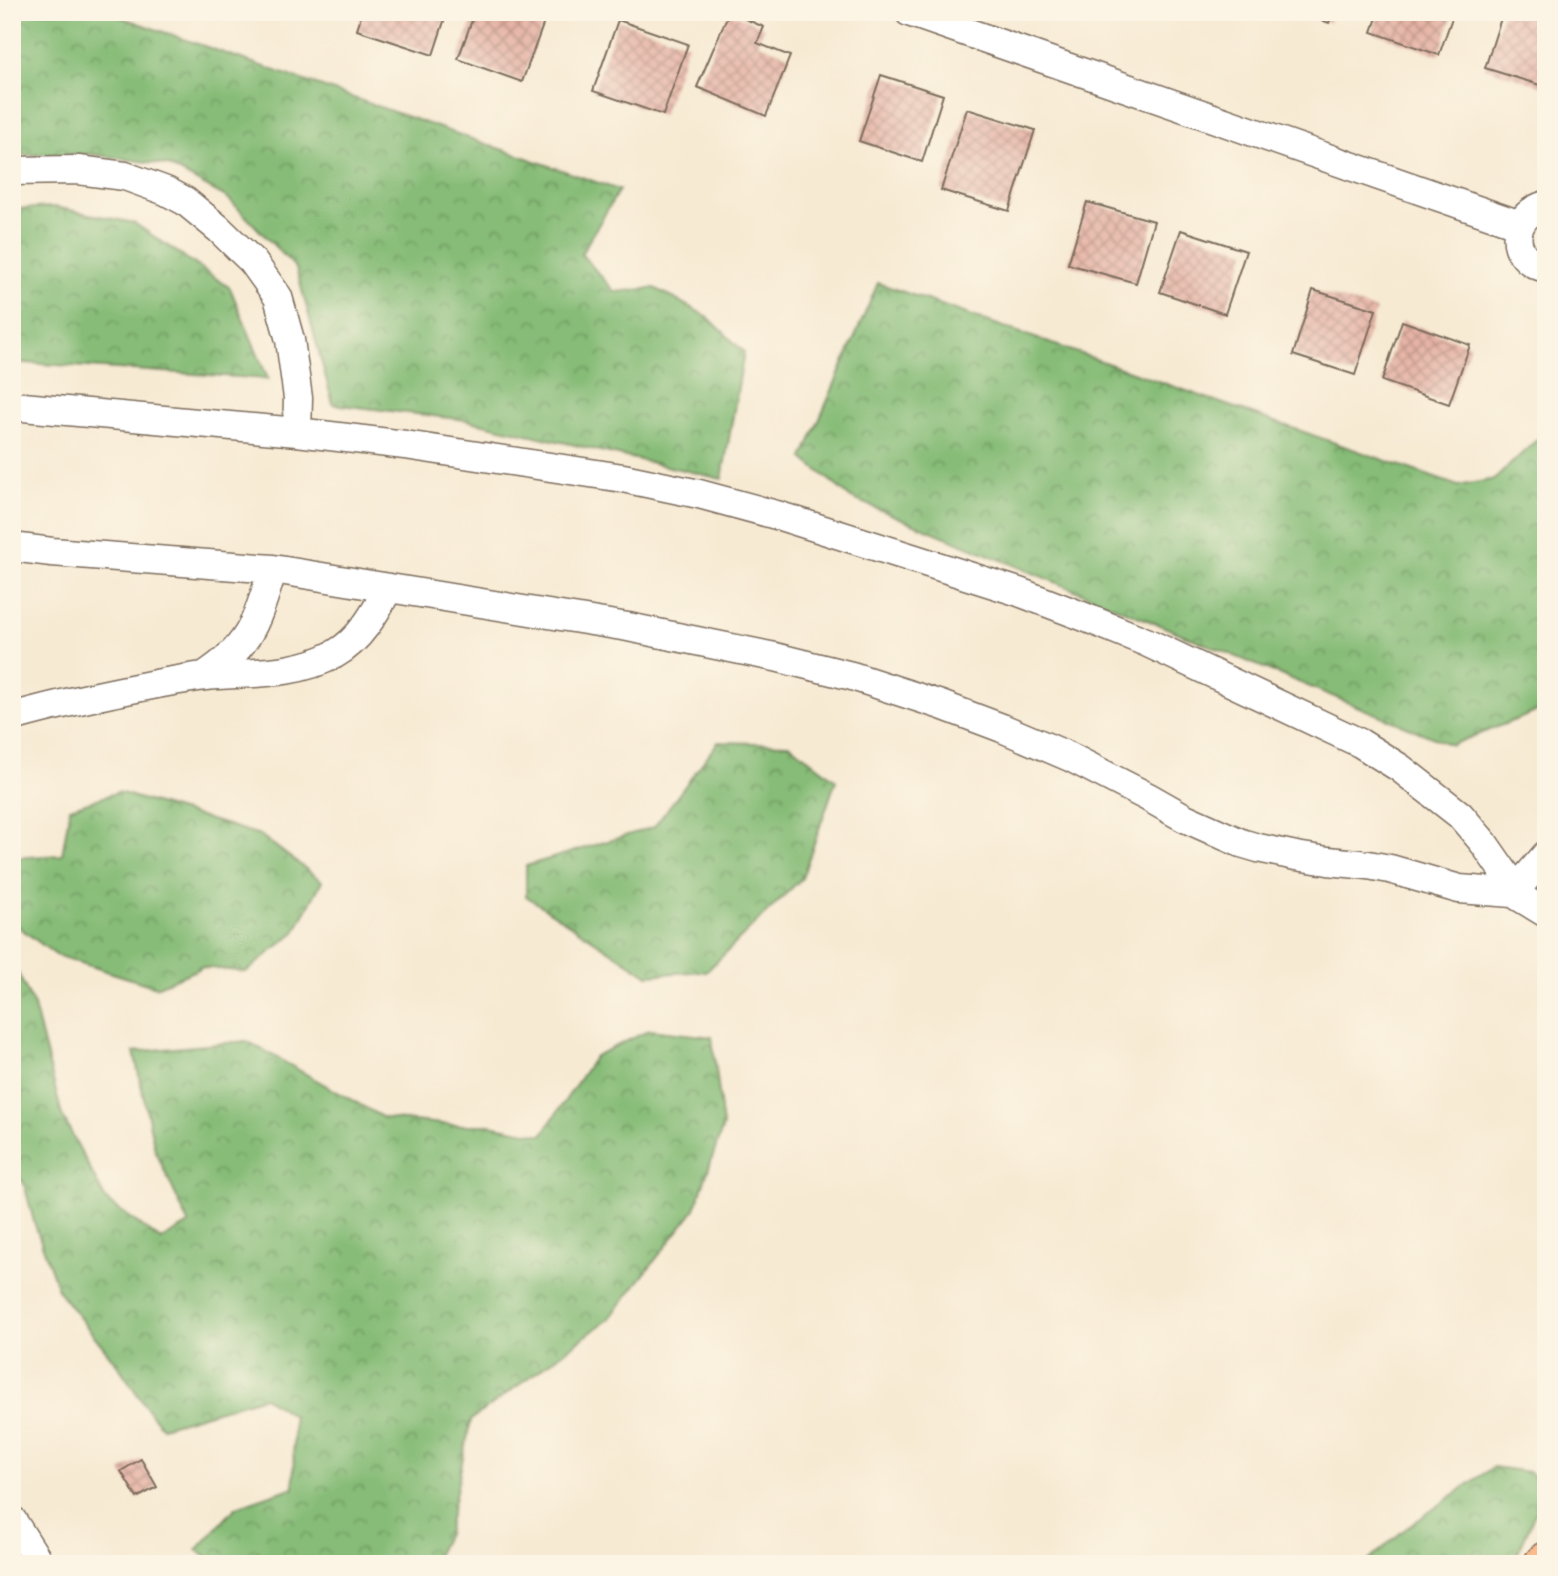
<svg xmlns="http://www.w3.org/2000/svg" width="1558" height="1576" font-family="'Playpen Sans',sans-serif">
<defs>
<pattern id="forest-crowns" width="20" height="18" patternUnits="userSpaceOnUse" patternTransform="scale(1.75)"><rect width="20" height="18" fill="#86bc77"/><path d="M2 6a3 3 0 1 1 6 0M12 15a3 3 0 1 1 6 0" fill="none" stroke="#6f9961"/></pattern>
<pattern id="building-cross-hatch" width="8" height="8" patternUnits="userSpaceOnUse" patternTransform="scale(1.75)"><rect width="8" height="8" fill="#e6b4a6"/><path d="M0 0l8 8M0 8l8-8" fill="none" stroke="#bc9387"/></pattern>
</defs>
<rect width="100%" height="100%" fill="#fcf5e5"/>
<filter id="ink" filterUnits="userSpaceOnUse"><feTurbulence type="fractalNoise" baseFrequency=".0143" numOctaves="2"/><feDisplacementMap in="SourceGraphic" scale="14" xChannelSelector="R" yChannelSelector="G"/><feConvolveMatrix kernelMatrix="1 2 1 2 8 2 1 2 1" color-interpolation-filters="sRGB"/></filter>
<filter id="wash" filterUnits="userSpaceOnUse"><feTurbulence type="fractalNoise" baseFrequency=".00686" numOctaves="4" result="noise"/><feDisplacementMap in="SourceGraphic" scale="28" xChannelSelector="R" yChannelSelector="G"/><feGaussianBlur stdDeviation="1.57" result="paint"/><feColorMatrix in="noise" values="0 0 0 0 0 0 0 0 0 0 0 0 0 0 0 0 0 1.4 0 .05"/><feComposite in="paint" operator="in"/></filter>
<g filter="url(#wash)">
<rect width="100%" height="100%" fill="#f7ead3"/>
<path fill="url(#forest-crowns)" stroke="#60734a" stroke-width="2" d="M12,12H106L619,190L581,254L615,292L655,288L708,317L744,352L722,479L466,420L333,404L296,268L228,198L167,165L90,154L12,155Z
M55,207L134,223L230,288L268,379L12,362V209Z
M878,283L1458,486L1495,479L1546,431V708L1451,745L851,498L803,458Z
M718,742L789,744L836,780L802,878L707,971L647,975L526,896V866L654,827Z
M118,792L260,835L322,881L295,932L246,972L203,967L156,987L56,955L12,922V858L62,855L70,808Z
M12,961L34,1006L62,1115L106,1200L161,1240L189,1224L155,1150L134,1052L247,1041L384,1118L452,1125H490L542,1135L595,1056L650,1030L712,1037L723,1126L695,1209L609,1319L471,1420L447,1534L432,1564H220L197,1550L236,1507L294,1487L293,1416L264,1397L162,1427L152,1416L117,1364L59,1292L34,1222L24,1183L12,1169Z
M1493,1467L1529,1472L1545,1490L1513,1564H1365L1404,1530Z"/>
<g id="blocks">
<path fill="url(#building-cross-hatch)" d="M362,12H447L433,55L357,30Z
M475,12H516L544,22L522,82L458,59Z
M729,12L764,27L757,43L790,56L766,116L697,87Z
M1300,12H1333L1329,23Z
M1379,12H1454L1439,55L1372,32Z
M1503,12H1535L1546,16V87L1485,68Z
M618,20L688,44L663,115L593,91Z
M881,75L943,95L922,162L859,141Z
M967,109L1035,130L1009,211L941,190Z
M1087,202L1154,221L1136,283L1068,264Z
M1181,230L1246,251L1225,314L1160,292Z
M1313,290L1376,310L1355,375L1293,355Z
M1402,321L1470,345L1449,404L1382,381Z
M141,1459L157,1487L137,1498L121,1471Z"/>
</g>
</g>
<g filter="url(#ink)">
<use href="#blocks" fill-opacity="0" stroke="#7d6d5d" stroke-width="2"/>
<g fill="none" stroke-linecap="round" stroke-linejoin="round">
<defs>
<path id="minor" d="M909,12L1520,225
M12,171L78,170L125,176L166,191L185,201L219,229L253,262L278,297L290,340L298,398L297,432
M1546,205C1508,216 1508,260 1546,268
M12,406L297,432L405,445L623,478L699,494L780,516L1019,592L1082,616L1146,642L1360,743L1400,768L1460,815L1483,842L1506,875L1513,893L1546,913
M12,547L52,552L273,569L628,627L775,657L852,676L941,705L1002,728L1070,757L1148,797L1185,818L1241,843L1258,848L1296,856L1328,861L1368,865L1390,869L1459,889L1513,893L1546,855
M204,676C252,645 256,621 273,569
M12,717C51,706 91,697 131,689C156,684 180,679 205,676C248,672 295,676 335,654C360,640 375,613 388,589
M12,1520L40,1564"/>
<path id="trunk" d="M1543,1564L1546,1561"/>
</defs>
<use href="#minor" stroke="#7d6d5d" stroke-width="31"/>
<use href="#trunk" stroke="#7d6d5d" stroke-width="41"/>
<use href="#minor" stroke="#fff" stroke-width="28"/>
<use href="#trunk" stroke="#fbbb8c" stroke-width="38"/>
</g>
</g>
<rect width="1558" height="1576" fill="none" stroke="#fcf5e5" stroke-width="42"/>
</svg>
